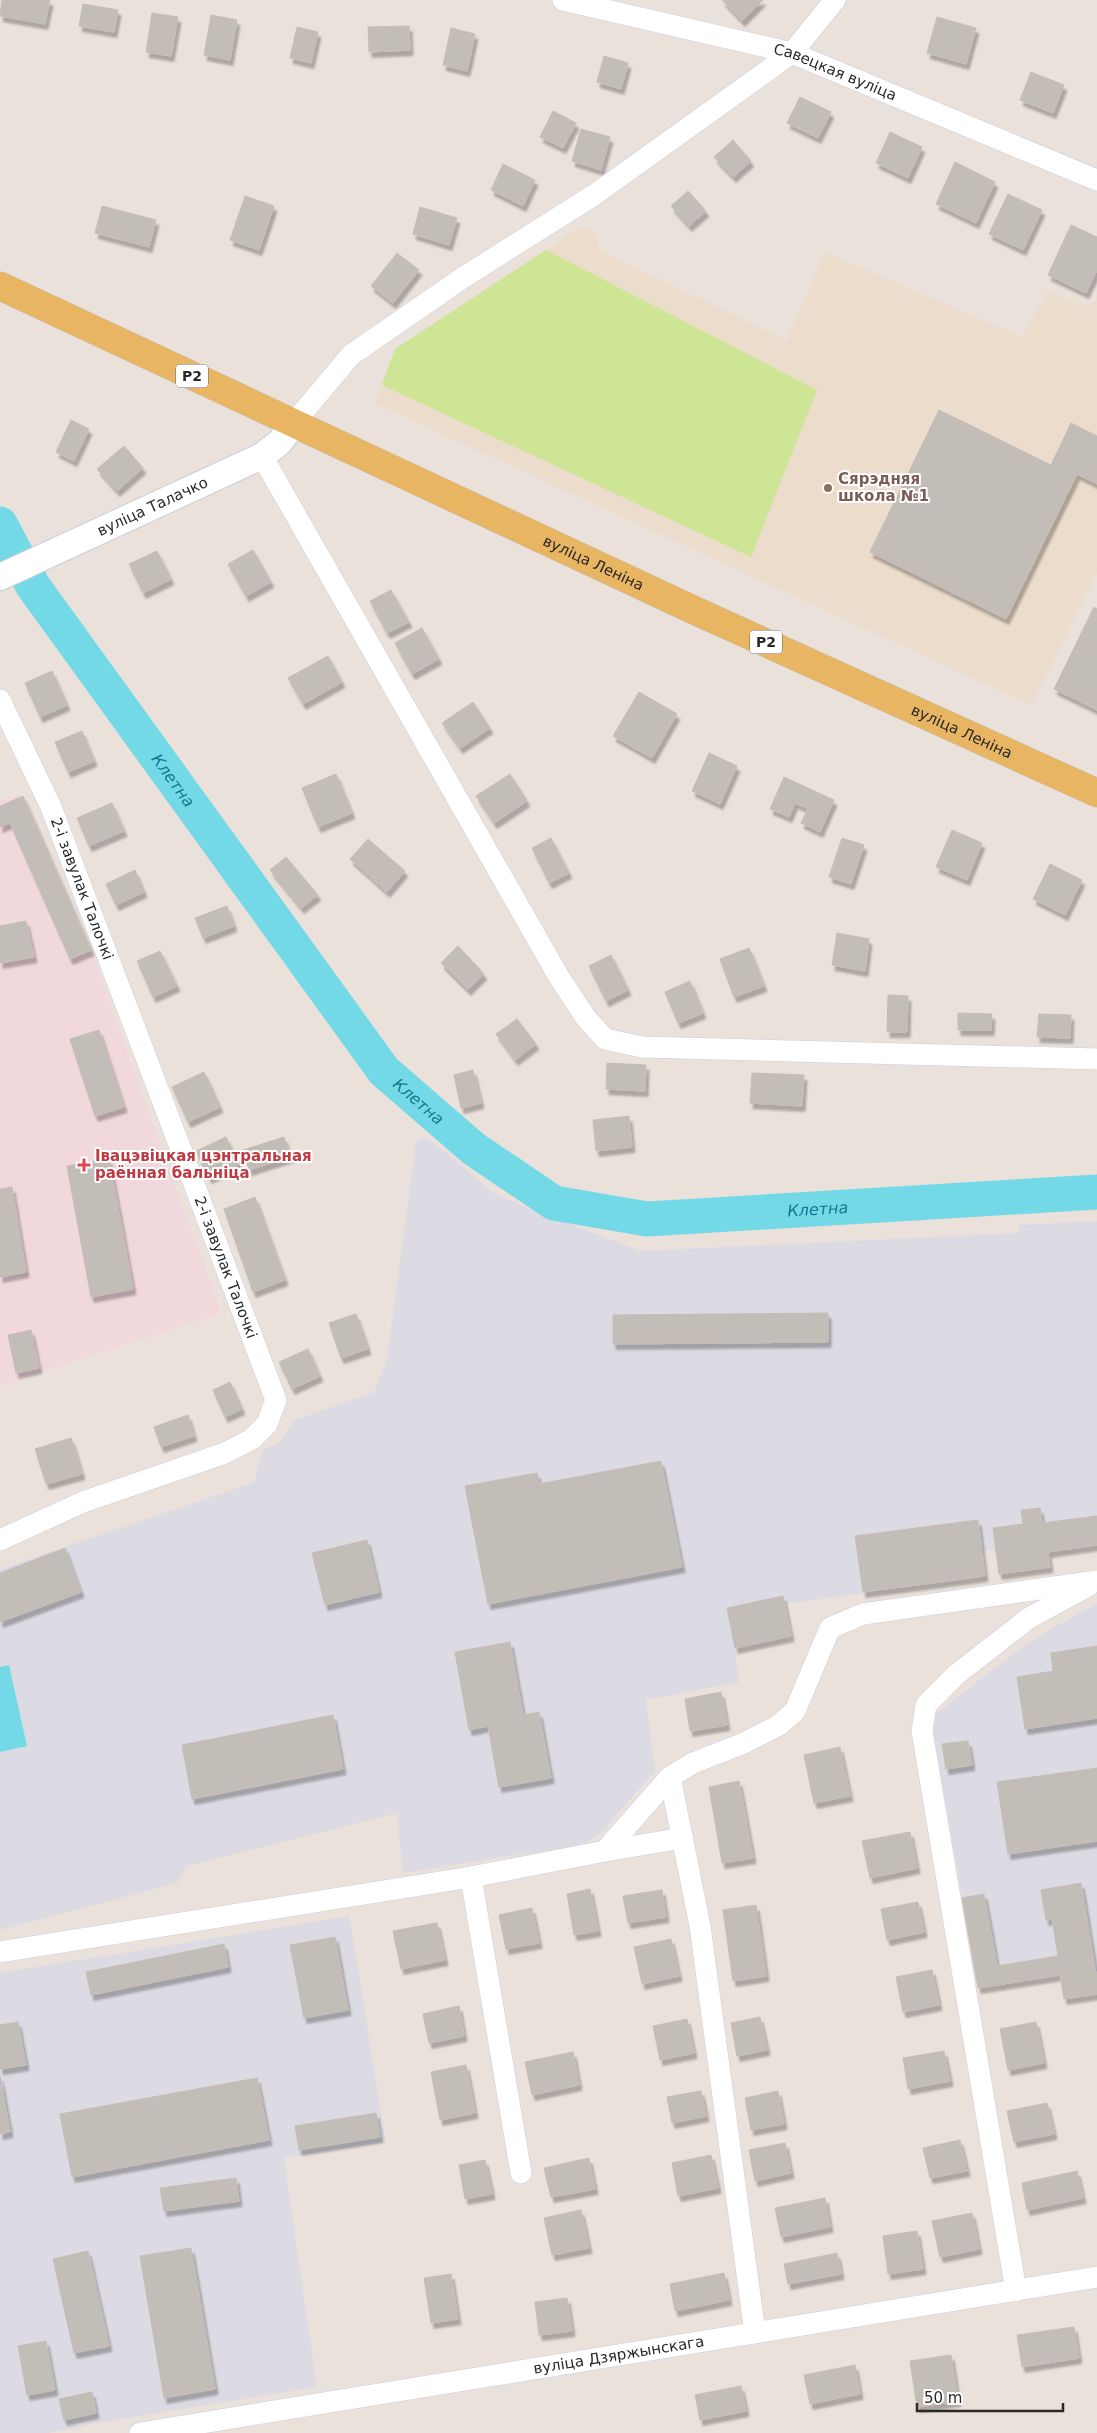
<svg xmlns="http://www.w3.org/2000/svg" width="1097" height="2433" font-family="'DejaVu Sans',sans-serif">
<defs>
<filter id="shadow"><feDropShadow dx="3" dy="5.5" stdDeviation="1" flood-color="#0004"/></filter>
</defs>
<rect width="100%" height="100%" fill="#eae1db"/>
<path fill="#dcdbe3" d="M427,1137L496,1195L640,1251L1018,1233L1019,1225L1097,1221V1545L1048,1552L999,1574L996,1550L982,1551L985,1576L785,1604L791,1636L735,1648L739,1682L646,1700L655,1771L599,1835L580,1845L403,1873L397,1813L187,1866L177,1883L0,1930V1569L255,1482L262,1450L278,1444L295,1420L374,1392L387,1360L416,1141Z
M1097,1603V1994L1064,1999L1059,1975L978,1988L931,1718L1027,1643Z
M349,1916L386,2142L284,2158L317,2387L109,2421L48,2433H0V1973Z"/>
<path fill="#ebdccb" d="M580,227L595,233L600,250L787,341L825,252L1022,337L1048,291L1090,308L1097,296V572L1031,705L375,403L395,349Z"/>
<path fill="#f1d8dd" d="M18,794L20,797L23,796L91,950L221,1313L0,1386V801Z"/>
<path fill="#cfe596" d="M546,250L817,390L751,557L382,385L395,349Z"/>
<path fill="#73d9e7" d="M9,1665L27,1746L0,1752V1667Z"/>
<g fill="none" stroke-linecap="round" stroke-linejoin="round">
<path stroke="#73d9e7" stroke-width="35" id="s1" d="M0,524L33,586L384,1071L474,1149L554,1203L647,1219L1097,1192"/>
</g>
<path fill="#c3bdb7" stroke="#c5bdb5" filter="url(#shadow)" d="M2,0H50L45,24L0,16Z
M722,0H763L742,21Z
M83,4L118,10L114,32L79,26Z
M152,13L178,17L171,56L146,52Z
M211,15L237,20L230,60L204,55Z
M937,17L976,28L966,64L927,53Z
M409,26L410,50L369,52L368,27Z
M297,27L318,32L311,63L290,58Z
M451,28L475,34L467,71L443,65Z
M604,56L628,63L621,89L597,82Z
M1031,72L1064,85L1053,113L1020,100Z
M800,97L831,112L818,138L787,123Z
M553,111L576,123L563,148L540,137Z
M581,129L610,137L601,170L572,161Z
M890,132L922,147L908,178L876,163Z
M733,140L751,161L733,177L714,157Z
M955,162L995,182L976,223L936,204Z
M503,164L535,180L523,206L491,190Z
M688,191L706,211L689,226L671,206Z
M1008,194L1042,210L1023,250L989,234Z
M245,196L274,206L259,250L230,240Z
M102,206L156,220L149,247L95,233Z
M420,207L457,218L449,245L413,234Z
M1071,225L1097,237V270L1086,293L1048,275Z
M397,253L419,270L393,303L371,286Z
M939,410L1051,465L1071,423L1097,436V484L1077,474L1006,619L870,552Z
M71,420L89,429L74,461L56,452Z
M124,446L143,468L117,491L97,469Z
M253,550L271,582L246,596L228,564Z
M157,551L171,579L143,593L129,564Z
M391,590L409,622L387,633L370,601Z
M1094,607L1097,609V710L1054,689Z
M422,628L439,659L412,674L395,643Z
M328,656L342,682L303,704L288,678Z
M52,671L67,705L40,717L25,683Z
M639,692L677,714L652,758L613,736Z
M473,702L490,728L460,748L442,723Z
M82,731L94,761L68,772L55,742Z
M709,753L737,766L720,804L692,791Z
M336,774L352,813L318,827L302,788Z
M510,774L527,801L494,823L476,796Z
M784,777L834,800L820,832L801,823L808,809L795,803L789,817L770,809Z
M23,796L91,950L70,959L10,823L0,827V806Z
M112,803L124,831L89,846L77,818Z
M952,830L982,843L967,880L936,867Z
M551,838L569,873L549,883L532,848Z
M842,838L864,845L851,884L829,877Z
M368,839L405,871L387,892L350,859Z
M286,857L318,895L301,908L270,870Z
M1050,864L1082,880L1065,915L1033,899Z
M135,870L144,892L116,905L106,884Z
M227,906L234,926L203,938L195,918Z
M26,921L34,957L0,963V926Z
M837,933L869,939L865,971L832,965Z
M458,946L484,974L468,990L441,963Z
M749,948L764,986L734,997L720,959Z
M160,951L177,986L153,997L137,961Z
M611,955L628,990L606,1001L589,966Z
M690,981L703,1013L678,1023L665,992Z
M888,995L908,996L907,1032H887Z
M958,1013L992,1014L991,1030H958Z
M1039,1014L1071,1015L1070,1038L1037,1037Z
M517,1019L536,1044L515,1060L496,1034Z
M99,1030L124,1107L95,1116L70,1039Z
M607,1063L646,1065L645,1091L606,1089Z
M473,1070L481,1103L461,1108L454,1075Z
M204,1072L220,1107L188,1122L172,1087Z
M752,1073L804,1075L802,1106L750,1103Z
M629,1116L632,1147L596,1151L593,1120Z
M226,1137L239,1164L209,1178L196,1151Z
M284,1137L290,1157L249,1170L243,1150Z
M109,1159L133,1289L91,1297L67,1166Z
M12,1187L26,1272L0,1277V1189Z
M255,1197L285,1280L253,1292L224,1209Z
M828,1313V1342L613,1344V1315Z
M356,1314L368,1349L341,1358L329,1323Z
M31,1330L39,1368L16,1373L8,1335Z
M308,1349L320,1376L292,1389L279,1362Z
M230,1382L242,1409L225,1417L213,1390Z
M188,1415L194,1436L161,1447L154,1427Z
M71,1438L82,1474L46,1484L35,1449Z
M661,1461L682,1567L488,1604L465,1486L537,1473L539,1484Z
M1040,1508L1042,1523L1097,1516V1545L1048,1552L1050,1567L999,1574L993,1528L1023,1524L1021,1510Z
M978,1520L985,1576L863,1592L855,1536Z
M367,1540L379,1592L325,1605L312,1553Z
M65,1548L81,1592L0,1622V1573Z
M783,1596L791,1636L735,1648L727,1608Z
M510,1642L523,1715L539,1712L551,1778L499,1787L488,1726L469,1730L455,1652Z
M1097,1646V1718L1025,1729L1017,1677L1053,1671L1051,1653Z
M721,1692L727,1725L690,1731L685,1699Z
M333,1715L343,1769L192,1799L182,1745Z
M968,1741L972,1765L946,1769L942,1744Z
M840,1747L850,1796L814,1803L804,1755Z
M1097,1768V1841L1008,1854L997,1782Z
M739,1781L753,1858L722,1863L709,1787Z
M910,1832L917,1868L870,1878L862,1841Z
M1081,1883L1097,1980V1994L1064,1999L1060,1975L978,1988L962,1898L984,1894L997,1966L1058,1956L1052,1919L1046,1920L1041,1890Z
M590,1889L598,1931L574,1935L567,1894Z
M662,1890L666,1917L628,1923L623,1896Z
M918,1902L924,1932L887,1940L881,1909Z
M756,1905L766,1976L733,1981L723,1910Z
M532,1908L539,1943L506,1949L499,1915Z
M437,1923L445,1960L401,1969L393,1931Z
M335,1937L348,2010L304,2018L290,1945Z
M671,1939L679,1976L642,1984L634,1947Z
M224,1944L228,1967L91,1995L86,1972Z
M932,1970L939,2005L903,2012L896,1977Z
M459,2006L464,2036L429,2043L423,2014Z
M760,2017L767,2050L737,2056L731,2023Z
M687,2019L694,2053L660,2060L653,2026Z
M18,2022L26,2065L0,2069V2025Z
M1036,2022L1044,2063L1008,2070L1000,2029Z
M944,2051L950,2081L908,2089L903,2058Z
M573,2052L579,2085L532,2095L525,2062Z
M466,2065L475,2113L440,2120L431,2072Z
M0,2076L10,2132L0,2134Z
M257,2078L269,2140L72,2177L60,2114Z
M701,2091L706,2116L672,2123L667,2097Z
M778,2091L784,2124L751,2130L745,2098Z
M1047,2103L1054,2134L1014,2142L1007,2111Z
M376,2113L380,2137L299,2150L295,2126Z
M960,2140L967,2171L930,2178L923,2148Z
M785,2143L791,2173L755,2181L749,2150Z
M711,2155L718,2188L678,2196L672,2163Z
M589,2158L595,2189L551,2197L544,2168Z
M485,2160L492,2194L465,2199L459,2165Z
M1077,2171L1083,2198L1027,2210L1022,2183Z
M236,2178L239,2201L164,2211L160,2188Z
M825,2198L830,2227L781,2237L775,2208Z
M581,2210L589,2248L552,2255L544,2218Z
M972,2213L979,2249L940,2257L932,2221Z
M917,2231L923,2269L888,2274L883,2236Z
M191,2248L215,2389L164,2398L140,2256Z
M88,2251L109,2346L74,2353L53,2259Z
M837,2253L841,2274L788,2284L784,2264Z
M724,2273L729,2300L675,2311L670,2284Z
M451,2274L458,2319L431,2323L424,2278Z
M567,2298L572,2331L539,2335L535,2302Z
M1074,2327L1079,2358L1022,2367L1017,2335Z
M46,2341L55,2390L27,2395L18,2346Z
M951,2355L958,2401L917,2407L910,2361Z
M855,2365L860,2394L810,2404L804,2375Z
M741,2386L746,2411L700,2420L695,2395Z
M92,2392L96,2413L64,2420L59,2399Z"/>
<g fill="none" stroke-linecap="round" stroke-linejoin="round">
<defs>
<g id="minor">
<path id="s2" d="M563,0L792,53L1097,180"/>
<path d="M293,424L351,355L464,277L594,195L792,53L835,0"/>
<path d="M262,456L559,977L586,1018L605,1039L642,1047L1097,1059"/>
<path id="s3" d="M0,700L51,807L276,1400L267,1424L252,1439L225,1453L83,1502L0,1540"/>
<path d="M670,1777L700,1926L755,2333"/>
<path d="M605,1851L683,1838"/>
<path d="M471,1877L521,2173"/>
<path d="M0,1952L471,1877L605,1851L670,1777L693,1763L744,1743L779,1725L795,1711L830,1628L863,1614L1097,1581"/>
<path d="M1016,2291L922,1731L926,1705L957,1674L1029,1618L1088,1586"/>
<path id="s4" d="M140,2433L1097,2277"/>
</g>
<g id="tertiary">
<path id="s5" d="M0,577L262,456L280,442L293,424"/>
</g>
<g id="primary">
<path id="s6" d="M0,286L698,612L1097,793"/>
</g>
</defs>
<use href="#minor" stroke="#c9cfda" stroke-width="22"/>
<use href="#tertiary" stroke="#c9cfda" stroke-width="28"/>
<use href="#primary" stroke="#c3c3c3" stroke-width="29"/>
<use href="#minor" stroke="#fff" stroke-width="21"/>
<use href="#tertiary" stroke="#fff" stroke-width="26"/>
<use href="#primary" stroke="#e8b562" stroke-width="28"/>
</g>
<circle fill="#8d6e63" stroke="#fff" stroke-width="2" cx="828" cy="488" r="5"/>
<path fill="#e0444e" stroke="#fff" stroke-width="2" d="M81.5 1157.5h5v5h5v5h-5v5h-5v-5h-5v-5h5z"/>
<g text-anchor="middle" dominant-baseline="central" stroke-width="4" stroke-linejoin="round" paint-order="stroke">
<g fill="#fff" stroke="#696969" stroke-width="1">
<rect x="176" y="364.5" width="32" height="23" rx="4"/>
<rect x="750" y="630.5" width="32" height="23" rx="4"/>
</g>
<g font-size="14" font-weight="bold" fill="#292929">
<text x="192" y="376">Р2</text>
<text x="766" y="642">Р2</text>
</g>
<g font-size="15" fill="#292929" stroke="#fff">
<text stroke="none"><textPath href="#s2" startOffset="282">Савецкая вуліца</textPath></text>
<text stroke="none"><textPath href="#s5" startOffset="168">вуліца Талачко</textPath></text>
<text stroke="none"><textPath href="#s6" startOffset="655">вуліца Леніна</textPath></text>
<text stroke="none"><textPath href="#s6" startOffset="1060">вуліца Леніна</textPath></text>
<text stroke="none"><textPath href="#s3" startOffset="206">2-і завулак Талочкі</textPath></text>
<text stroke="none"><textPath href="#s3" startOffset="611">2-і завулак Талочкі</textPath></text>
<text stroke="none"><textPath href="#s4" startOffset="485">вуліца Дзяржынскага</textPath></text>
</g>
<g font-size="15" font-weight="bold" fill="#785e54" stroke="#fff" text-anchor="start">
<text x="838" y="479">Сярэдняя<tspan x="838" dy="17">школа №1</tspan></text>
</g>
<g font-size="15" font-weight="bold" fill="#be3a42" stroke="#fff" text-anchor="start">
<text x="95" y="1156">Івацэвіцкая цэнтральная<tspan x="95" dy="17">раённая бальніца</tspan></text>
</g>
<g font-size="16" font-style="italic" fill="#157890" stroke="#fff">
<text stroke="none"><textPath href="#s1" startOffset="310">Клетна</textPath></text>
<text stroke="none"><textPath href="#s1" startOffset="715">Клетна</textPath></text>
<text stroke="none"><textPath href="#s1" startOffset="1150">Клетна</textPath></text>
</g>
</g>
<path d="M917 2403v8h146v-8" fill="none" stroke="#292929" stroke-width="2.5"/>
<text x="924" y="2403" font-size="15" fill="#292929" stroke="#ffffff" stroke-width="4" paint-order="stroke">50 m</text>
</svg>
